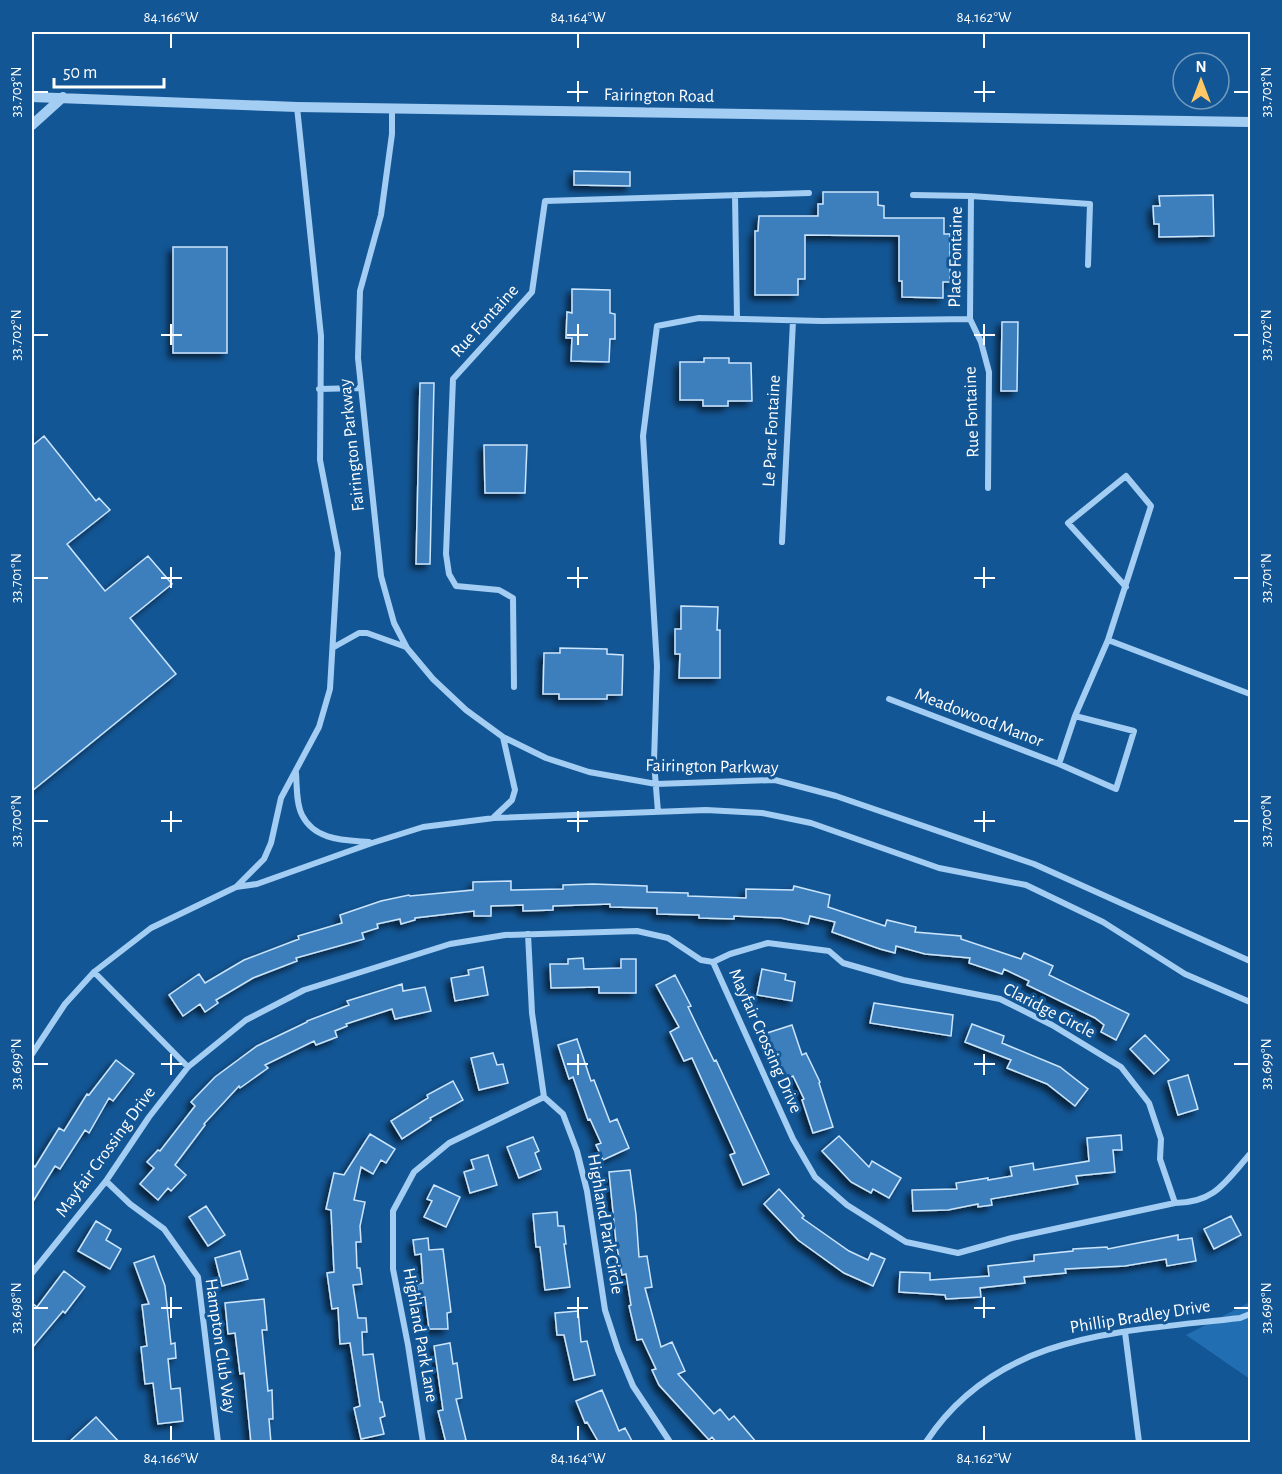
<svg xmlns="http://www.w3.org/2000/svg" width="1282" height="1474" font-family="'Alegreya Sans',sans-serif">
<defs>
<filter id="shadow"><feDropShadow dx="-4.5" dy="4.5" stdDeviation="3" flood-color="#0009"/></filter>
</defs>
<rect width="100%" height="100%" fill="#135695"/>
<path fill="#226eb3" d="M1250,1302V1379L1186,1335Z"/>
<path fill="#3c7fbd" stroke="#cbe5fd" stroke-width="1.5" filter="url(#shadow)" d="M574,171L630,172V186L574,185Z
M823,192H878V205L884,206V218H944V234H950V282H943V298L902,297V281H899V236L805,235V279H798V295H755V231H758L759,216H818V204H823Z
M1213,195L1214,236L1159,237V224H1154L1153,206H1160L1159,196Z
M173,247H227V353H173Z
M572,289L610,290V313L615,314V339H610L609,362L571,361L572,338H566L567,312L572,313Z
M1002,322H1018L1017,391H1001Z
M704,358H729V363H751L752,401H728V406H703V400H680V362H704Z
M420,383H434L430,564H416Z
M44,436L96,501L99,498L110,510L67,544L105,591L148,556L172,584L130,618L176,674L32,791V446Z
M484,445H527L525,493H485Z
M681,606L718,607L717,630H720V678H679L680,654H675V629H681Z
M560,648L607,649V654L623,655L622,695H607V699H559V694H543L544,653H560Z
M511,881V890L563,889V885L593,884L647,886V892L688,893V896L746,898V889L793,890L794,886L830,895L828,907L885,926L887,920L916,927L915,932L961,936V939L1021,959L1024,953L1053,966L1049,975L1129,1014L1116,1040L1101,1032L1104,1025L1095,1018L1027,985L1029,981L1004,969L1002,974L969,963L970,958L925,954L896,946L895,953L880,949L832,932L835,922L810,916L808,924L781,918L734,916V919L699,918V915L657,914V908L610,907V904L553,906V910L523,911V905L491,906V916H474V911L415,918V920L401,924L400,919L377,924L378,928L362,933L364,939L296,958L297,961L253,978L216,1000L218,1003L205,1012L200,1004L183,1016L169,995L199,974L205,983L244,960L299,939L298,936L342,923L340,915L381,901L409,895L410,896L473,890V882Z
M583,958L584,969L621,968V959H636V993H599V987L551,988L550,964H568V959Z
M483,967L488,995L455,1001L451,978L469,975L468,970Z
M762,969L786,974L785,980L795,982L792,1001L757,995Z
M675,975L691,1006L688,1007L714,1061L716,1060L769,1174L743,1185L730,1155L735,1153L692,1058L684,1061L670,1032L679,1027L656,985Z
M402,984L403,991L425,987L431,1011L395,1019L392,1009L346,1024L347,1026L335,1031L337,1037L316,1045L314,1041L265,1065L268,1068L240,1088L239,1086L204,1124L205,1125L175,1165L186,1175L171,1191L168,1188L158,1200L140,1184L154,1168L147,1162L158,1150L160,1151L195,1106L191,1102L215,1077L257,1046L307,1022V1021L349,1005L347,1001Z
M874,1003L953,1015L951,1036L870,1023Z
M972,1024L1004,1036L1002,1043L1060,1067L1088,1089L1075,1106L1047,1084L1007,1068L1011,1060L965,1042Z
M792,1025L802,1055L806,1053L820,1082L819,1083L833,1127L813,1133L802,1100L804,1099L793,1076L787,1079L773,1050L770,1051L764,1034Z
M1145,1035L1169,1060L1154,1074L1130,1049Z
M577,1039L591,1081L594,1080L610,1122L617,1119L629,1148L603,1160L596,1145L601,1143L590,1119L588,1120L573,1077L569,1079L558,1045Z
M493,1053L497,1065L503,1064L508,1083L479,1090L471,1058Z
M116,1060L134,1074L113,1101L109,1098L89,1133L85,1130L60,1169L55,1166L32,1203V1164L35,1167L59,1128L64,1131L87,1094L89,1095Z
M1188,1075L1198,1109L1178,1115L1168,1081Z
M453,1081L463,1100L430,1118L431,1120L402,1139L391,1121L428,1098L427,1095Z
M370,1134L395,1149L386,1163L381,1160L373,1174L361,1167L354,1200L365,1202L360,1226L361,1242H356L357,1268H360L362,1284L353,1285L358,1318H366L367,1332H362L363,1355L373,1354L380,1402H382L385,1416L380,1418L384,1434L361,1439L354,1408L360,1406L350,1343L340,1344L338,1308L332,1309L327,1273L334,1272L331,1210L326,1209L334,1173L344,1175Z
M1121,1135L1122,1150H1113L1115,1172L1076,1176L1078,1184L991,1199L992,1205L978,1207V1204L948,1210L913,1211L912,1190L957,1189L956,1183L988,1178V1180L1012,1176L1010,1167L1033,1163L1034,1170L1089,1161L1087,1138Z
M839,1136L869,1167L872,1161L901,1178L889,1198L873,1189L871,1193L851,1182L822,1151Z
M533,1137L539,1151L535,1153L541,1169L519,1178L507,1147Z
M488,1155L497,1185L470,1193L464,1172L474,1169L471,1160Z
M630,1170L636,1215L639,1257L647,1256L652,1287L645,1288L661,1347L672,1342L685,1371L678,1374L714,1414L720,1409L729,1420L734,1416L757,1443H717L712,1437L709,1440L659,1385L652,1370L656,1369L642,1339L637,1340L629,1306L631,1305L626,1274L622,1275L616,1242L609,1172Z
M434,1185L460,1197L446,1227L424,1217L432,1201L427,1199Z
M779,1189L804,1216L802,1218L849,1251L868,1260L871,1253L885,1259L873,1286L844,1273L798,1240L764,1204Z
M206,1206L225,1235L208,1246L189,1217Z
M557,1212L558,1226H564L566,1244H564L570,1287L545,1290L540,1247H536L533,1214Z
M1231,1216L1241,1235L1214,1249L1204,1229Z
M96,1221L111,1230L106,1240L121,1249L110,1269L78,1251Z
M1178,1235V1240L1192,1238L1196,1261L1167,1266L1166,1259L1125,1266L1065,1269L1066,1273L1024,1277L1025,1283L980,1288L981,1297L946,1299L945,1295L899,1292L900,1272L930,1273V1280L989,1276L988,1266L1034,1261V1255L1073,1251V1249L1107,1247L1108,1249Z
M428,1238L429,1250L443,1249L451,1312L447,1313L448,1329H429L425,1297L419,1298L417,1284L423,1283L421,1254L415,1255L413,1240Z
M240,1251L248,1279L222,1286L215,1258Z
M154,1256L165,1286L171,1344L175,1343L176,1358L168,1359L171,1389L180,1388L183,1421L158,1424L153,1383L145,1384L141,1347L147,1346L142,1305L149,1304L134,1263Z
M64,1271L85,1287L65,1313L63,1311L32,1348V1303L37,1307Z
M264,1299L267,1330H262L268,1391L272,1390L273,1419H269L271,1443H251L244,1373L240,1374L235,1333L228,1334L225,1303Z
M578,1311L581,1342L587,1341L595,1375L574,1380L564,1335H557L555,1313Z
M450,1343L453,1364L457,1363L462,1398L456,1399L466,1440L458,1443H446L438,1411L443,1410L434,1346Z
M602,1390L619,1431L625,1428L633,1443H599L587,1422L585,1423L576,1401Z
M96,1417L120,1443H68Z"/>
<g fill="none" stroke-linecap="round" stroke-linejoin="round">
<path stroke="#a3cdf2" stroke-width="6" d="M392,109V134L381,215L360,291L358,358L381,576L394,623L407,648L433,679L466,710L503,737L546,758L589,772L656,784L775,780L836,796L1034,864L1250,961
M735,195L737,319
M913,195L971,196L1090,204L1088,265
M971,196L970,319L981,342L989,372L988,488
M319,389L361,388
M782,542L793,321
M1108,640L1250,694
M334,647L359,633H367L406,647
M514,687L513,598L499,590L456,586L449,574L446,554L453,379L532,292L545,201L809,193
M889,699L1059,764L1116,789L1134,731L1075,716
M1059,764L1075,716L1108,640L1151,506L1126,476L1068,523L1126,587
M296,773C297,786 296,803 302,815C315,841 345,840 369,842
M658,812L654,762L657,666L643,436L657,326L699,318L822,321L970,319
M494,817L512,800L515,790L503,737
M236,887L257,884L372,843L423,827L494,818L706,810L762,813L811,823L939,868L1026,885L1103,922L1185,974L1250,1002
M528,934L532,1013L544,1097L563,1114L577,1151L587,1191L605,1310L618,1350L633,1386L670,1442
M713,962L730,954L768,943L829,951L843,963L903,980L1000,999L1052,1025L1121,1067L1149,1103L1161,1139L1160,1159L1175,1203
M94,972L188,1067
M32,1054L65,1004L94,972L151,928L236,887L264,859L271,843L281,798L319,727L330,689L338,553L320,460L321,336L297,107
M106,1181L130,1204L164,1229L198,1277L218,1442
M32,1273L106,1181L149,1117L188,1067L246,1020L304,990L450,944L505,935L637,931L668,938L701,960L713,962L793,1139L815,1177L847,1205L906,1242L958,1253L1012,1238L1175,1203C1215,1203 1226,1181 1250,1154
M1125,1332L1139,1442
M423,1442L408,1345L393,1269V1211L414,1172L449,1143L544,1097
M926,1442C998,1332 1122,1332 1240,1318L1250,1314"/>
<path stroke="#a3cdf2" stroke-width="10" d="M32,97L297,107L1250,122
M32,125L63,97"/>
</g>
<path fill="none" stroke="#fff" stroke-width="2" d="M171,33V48M578,33V48M984,33V48M578,81V102M984,81V102M33,92H48M567,92H588M974,92H995M1234,92H1249M171,324V345M578,324V345M984,324V345M33,335H48M161,335H182M567,335H588M974,335H995M1234,335H1249M171,567V588M578,567V588M984,567V588M33,578H48M161,578H182M567,578H588M974,578H995M1234,578H1249M171,811V832M578,811V832M984,811V832M33,821H48M161,821H182M567,821H588M974,821H995M1234,821H1249M171,1054V1075M578,1054V1075M984,1054V1075M33,1064H48M161,1064H182M567,1064H588M974,1064H995M1234,1064H1249M171,1297V1318M578,1297V1318M984,1297V1318M33,1308H48M161,1308H182M567,1308H588M974,1308H995M1234,1308H1249M171,1426V1441M578,1426V1441M984,1426V1441"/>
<g text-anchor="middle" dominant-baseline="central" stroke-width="6" stroke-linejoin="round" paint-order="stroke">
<g font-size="18" fill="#fff" stroke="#135695">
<text transform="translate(659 96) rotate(1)">Fairington Road</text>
<text transform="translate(956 257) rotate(-89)">Place Fontaine</text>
<text transform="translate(485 321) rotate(-48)">Rue Fontaine</text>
<text transform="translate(972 412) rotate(-92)">Rue Fontaine</text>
<text transform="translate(772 431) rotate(-87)">Le Parc Fontaine</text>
<text transform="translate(352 445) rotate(-96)">Fairington Parkway</text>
<text transform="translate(979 718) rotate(21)">Meadowood Manor</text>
<text transform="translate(712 767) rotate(1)">Fairington Parkway</text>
<text transform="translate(1049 1011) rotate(27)">Claridge Circle</text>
<text transform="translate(765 1041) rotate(66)">Mayfair Crossing Drive</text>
<text transform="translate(106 1152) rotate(-54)">Mayfair Crossing Drive</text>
<text transform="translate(605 1224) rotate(80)">Highland Park Circle</text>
<text transform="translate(1140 1317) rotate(-9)">Phillip Bradley Drive</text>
<text transform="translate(420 1335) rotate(80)">Highland Park Lane</text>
<text transform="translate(220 1346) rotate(82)">Hampton Club Way</text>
</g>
</g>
<rect width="1282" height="1474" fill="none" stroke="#135695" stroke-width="66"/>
<g transform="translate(1201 81)"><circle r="28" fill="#135695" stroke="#719abf" stroke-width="1.5"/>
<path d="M0-4.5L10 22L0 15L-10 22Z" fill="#ffc765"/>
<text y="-9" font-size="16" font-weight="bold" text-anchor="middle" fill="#ffffff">N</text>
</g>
<path d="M54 78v9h110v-9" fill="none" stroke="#ffffff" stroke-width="3"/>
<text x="63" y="78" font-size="18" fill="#ffffff" stroke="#135695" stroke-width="4.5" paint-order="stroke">50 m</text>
<rect x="33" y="33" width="1216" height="1408" fill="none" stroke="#fff" stroke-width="2"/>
<g font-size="15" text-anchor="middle" fill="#fff">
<text x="171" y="22">84.166°W</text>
<text x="578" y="22">84.164°W</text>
<text x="984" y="22">84.162°W</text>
<text transform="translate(16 92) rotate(-90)" y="5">33.703°N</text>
<text transform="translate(1266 92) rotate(-90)" y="5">33.703°N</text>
<text transform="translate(16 335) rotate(-90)" y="5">33.702°N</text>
<text transform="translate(1266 335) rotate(-90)" y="5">33.702°N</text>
<text transform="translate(16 578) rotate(-90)" y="5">33.701°N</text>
<text transform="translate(1266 578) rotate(-90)" y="5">33.701°N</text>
<text transform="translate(16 821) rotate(-90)" y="5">33.700°N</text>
<text transform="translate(1266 821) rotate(-90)" y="5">33.700°N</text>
<text transform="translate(16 1064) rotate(-90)" y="5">33.699°N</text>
<text transform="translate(1266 1064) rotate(-90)" y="5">33.699°N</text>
<text transform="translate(16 1308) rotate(-90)" y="5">33.698°N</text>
<text transform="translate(1266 1308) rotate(-90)" y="5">33.698°N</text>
<text x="171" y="1463">84.166°W</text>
<text x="578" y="1463">84.164°W</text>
<text x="984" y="1463">84.162°W</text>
</g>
</svg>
